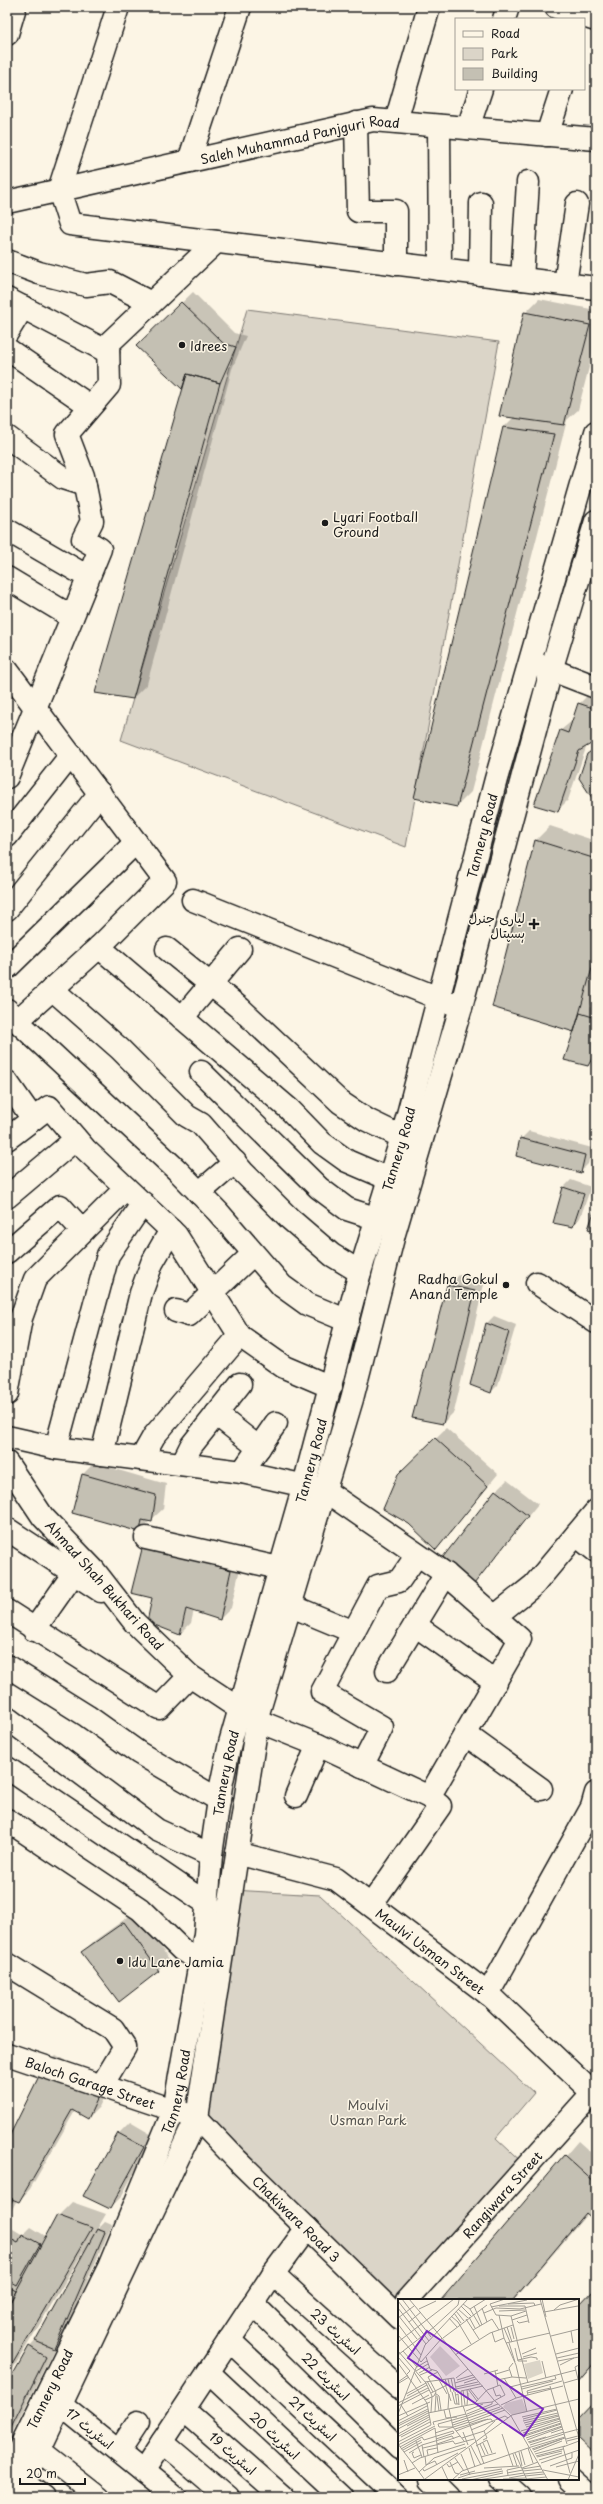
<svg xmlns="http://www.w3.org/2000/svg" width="603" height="2504" font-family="'Playpen Sans','Playpen Sans Arabic',sans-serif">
<rect width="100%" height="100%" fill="#fcf5e5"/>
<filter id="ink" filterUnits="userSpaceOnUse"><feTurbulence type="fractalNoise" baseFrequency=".025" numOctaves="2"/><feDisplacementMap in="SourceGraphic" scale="8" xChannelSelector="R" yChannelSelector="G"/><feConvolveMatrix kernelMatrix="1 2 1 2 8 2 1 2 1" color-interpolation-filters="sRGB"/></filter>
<g filter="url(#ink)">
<path fill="#dbd5c8" stroke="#7c7872" d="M247,309L499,342L406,847L121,740Z
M232,1890L320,1895L534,2093L496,2138L526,2166L399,2309L197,2118Z"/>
<path fill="#0003" d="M193,292L234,333L246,336L232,369L147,684L133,698L185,386L182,388L137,346Z
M539,299L596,310V340L578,410L567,420L471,792L457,806L416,797L504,427L514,417L525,313Z
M590,693L596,695V740L587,745L568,800L557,811L561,730L573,720L579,704Z
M550,826L596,841V986L590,1007L596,1009V1056L588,1065L576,1028L536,840Z
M529,1131L592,1148L588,1164L580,1172L521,1139Z
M571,1180L591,1187L580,1218L572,1226L555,1222L564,1187Z
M459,1275L485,1280L454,1412L443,1423L448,1286Z
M494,1316L516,1325L498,1385L491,1392L486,1324Z
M446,1428L498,1474L436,1549L410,1463Z
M94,1463L166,1484L163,1509L139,1531L73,1512L83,1474Z
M507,1480L538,1504L474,1582L496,1491Z
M144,1546L242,1560L231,1608L220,1619L194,1610L191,1623L180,1634L153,1597Z
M135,1912L169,1959L158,1970L83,1952L94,1941Z
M56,2055L110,2084L99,2107L88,2118L75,2111L30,2189L19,2201L17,2200L7,2219V2143L44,2066Z
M130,2122L154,2136L121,2197L110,2208L84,2195L119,2133Z
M578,2141L596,2157V2221L588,2213L514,2300H442Z
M72,2202L106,2214L96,2231L105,2222L112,2225L61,2340L56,2345L12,2433L7,2439V2388L30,2347L37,2339L85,2253L83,2252L7,2379V2228L8,2226L23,2235L31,2227L47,2237L58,2216Z
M596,2289V2362L578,2382V2309Z"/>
<path fill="#c4c0b3" stroke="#1c1c1c" d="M181,302L223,343L236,347L220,383L187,374L182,389L136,346Z
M524,312L590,325L564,425L499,416Z
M187,374L220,383L133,699L95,693Z
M503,427L554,434L457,807L414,798Z
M578,703L596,709V741L579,751L558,812L534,805L560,730L568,733Z
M596,748V804L579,778L587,754Z
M535,840L596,859V954L574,1032L492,1007Z
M580,1013L596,1018V1051L588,1066L564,1060Z
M520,1138L585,1155L581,1173L516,1156Z
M563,1187L584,1194L573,1227L553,1223Z
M596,1206V1232L588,1229Z
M447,1285L475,1291L443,1424L412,1418Z
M486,1323L509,1332L491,1393L470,1385Z
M435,1438L488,1486L436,1550L409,1524L383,1509L398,1474Z
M82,1474L156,1495L152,1522L142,1520L140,1532L72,1513Z
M495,1490L528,1516L474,1584L443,1557Z
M143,1545L231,1570L220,1620L186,1609L180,1635L147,1622L152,1598L131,1593Z
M124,1922L159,1971L119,2002L81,1952Z
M44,2066L99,2095L88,2119L72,2110L19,2202L7,2197V2141Z
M118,2133L144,2147L110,2209L83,2196Z
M564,2155L596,2184V2222L586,2213L513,2300H441Z
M7,2197L13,2199L7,2211Z
M57,2215L92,2228L13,2363L7,2359V2308Z
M97,2229L105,2232L54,2349L35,2341Z
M22,2234L40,2244L17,2285L7,2279V2237L18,2243Z
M7,2286L16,2291L7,2308Z
M596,2288V2361L578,2382V2307Z
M29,2346L46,2357L7,2435V2385Z
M7,2359L13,2363L7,2373Z
M596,2401V2455L578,2438V2420Z"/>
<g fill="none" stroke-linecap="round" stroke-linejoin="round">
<defs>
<g id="minor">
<path d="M118,7L59,190L70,224L596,288"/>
<path d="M556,7L596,20"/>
<path d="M504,19L508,7"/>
<path d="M7,34L15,7"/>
<path d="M396,121L429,7"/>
<path d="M356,123L358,211H396V264"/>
<path d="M439,126L440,269"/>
<path d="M468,128L481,89"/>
<path d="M547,135L562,89"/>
<path d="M189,161L240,7"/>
<path id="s1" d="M7,202L373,120L596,139"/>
<path d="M7,261L39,273L86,285L110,282L151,303"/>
<path d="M480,274L481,203"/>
<path d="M522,279L528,182"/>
<path d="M565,284L577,204"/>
<path d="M7,299L108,352"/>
<path d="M7,333L23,307"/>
<path d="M7,349L90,406"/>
<path d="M7,437L63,478L85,485"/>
<path d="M7,530L88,577"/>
<path d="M7,578L72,617"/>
<path d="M534,663L596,687"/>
<path d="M7,670L165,881L99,947L17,1021L7,1010"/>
<path d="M7,777L100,549L83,539L92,521L83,476L67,434L109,385L108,344L216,242"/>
<path d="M7,836L71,755"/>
<path d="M193,900L461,1007"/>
<path d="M7,909L100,793"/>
<path d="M99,947L289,1109L322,1143L347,1161L389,1179"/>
<path d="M167,949L241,1009L340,1102L367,1120L402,1137"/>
<path d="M7,968L136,842"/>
<path d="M52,989L120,1049L187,1116L201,1124L243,1172L290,1219L332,1255L360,1272"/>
<path d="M182,1018L240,949"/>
<path d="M17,1021L177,1170L218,1212L282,1286L307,1304L348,1321"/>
<path d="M201,1072L319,1188L347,1209L378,1219"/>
<path d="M7,1082L33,1119"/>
<path d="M7,1139L49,1107L85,1149L176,1235L240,1336L284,1367L331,1387"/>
<path d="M199,1193L235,1162"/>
<path d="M7,1197L76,1139"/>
<path d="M7,1252L60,1206L83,1231"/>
<path d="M537,1283L596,1322"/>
<path d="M176,1311L189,1315L253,1254"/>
<path d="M7,1394L21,1318L35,1279L126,1188"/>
<path d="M216,1414L259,1448"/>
<path d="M7,1437L56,1448L242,1472L324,1490L446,1574L520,1639L429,1797L318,1745L258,1721L190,1676L135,1623L93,1569L43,1517L7,1463"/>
<path d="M56,1448L108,1255L143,1203"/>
<path d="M102,1454L141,1293L152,1263L171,1230"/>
<path d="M141,1459L154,1436L235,1341"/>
<path d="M182,1464L191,1446L240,1384"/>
<path d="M242,1472L276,1423"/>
<path d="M7,1529L101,1591"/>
<path d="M576,1535L596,1551"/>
<path d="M146,1538L279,1568"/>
<path d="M289,1605L354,1632"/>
<path d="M7,1611L159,1708L190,1676"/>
<path d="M494,1617L534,1585L596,1511"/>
<path d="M415,1625L496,1682"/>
<path d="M34,1630L74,1573"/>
<path d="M7,1666L87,1716L139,1753L219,1800"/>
<path d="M387,1671L446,1574"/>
<path d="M7,1718L157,1830L211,1855"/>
<path d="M465,1734L541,1789"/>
<path d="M362,1766L382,1727L322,1692L378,1586L399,1581L417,1555"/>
<path d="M7,1768L209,1905"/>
<path d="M296,1796L318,1745"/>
<path d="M7,1820L140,1909L182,1950L199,1960"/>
<path id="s2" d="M237,1853L336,1879L492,1997L596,2096"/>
<path d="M371,1905L440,1806L429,1797"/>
<path d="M7,1964L113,2029L125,2047L102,2085"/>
<path d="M488,1994L592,1807L596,1793"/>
<path id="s3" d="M7,2054L197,2118L237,2160L399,2318"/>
<path d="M273,2274L399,2388"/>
<path id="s4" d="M407,2300L596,2089"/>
<path d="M253,2304L399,2448"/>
<path d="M229,2340L397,2497"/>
<path d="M208,2372L342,2497"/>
<path d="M61,2405L175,2497"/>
<path d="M184,2410L283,2497"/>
<path d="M162,2442L227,2497"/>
<path d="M39,2450L99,2497"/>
<path d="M119,2451L138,2422"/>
<path d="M143,2471L273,2274L307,2228"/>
<path d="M431,2479L449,2497"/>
<path d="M500,2479L520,2497"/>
<path d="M570,2479L590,2497"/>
<path d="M24,2483L43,2497"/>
</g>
<g id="major">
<path id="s5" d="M7,2474L109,2267L174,2110L205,1934L211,1855L221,1786L230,1743L304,1485L360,1272L402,1137L496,779L596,432"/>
<path d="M17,2497L197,2118L259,1710L352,1399L394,1234L461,1007L552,667L596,521"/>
</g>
</defs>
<use href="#minor" stroke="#1c1c1c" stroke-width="25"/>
<use href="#major" stroke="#1c1c1c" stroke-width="25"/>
<use href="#minor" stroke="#fcf5e5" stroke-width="22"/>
<use href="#major" stroke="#fcf5e5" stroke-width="22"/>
</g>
</g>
<g fill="#1c1c1c" stroke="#fcf5e5" stroke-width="1.5">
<circle cx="182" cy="345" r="4"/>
<circle cx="325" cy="523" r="4"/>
<path d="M532 918h4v4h4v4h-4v4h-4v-4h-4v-4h4z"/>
<circle cx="506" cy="1285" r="4"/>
<circle cx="120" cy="1961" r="4"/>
</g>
<g text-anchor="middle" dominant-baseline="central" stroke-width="3" stroke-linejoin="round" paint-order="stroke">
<g font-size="13" fill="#1c1c1c" stroke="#fcf5e5">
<text stroke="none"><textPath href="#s1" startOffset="300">Saleh Muhammad Panjguri Road</textPath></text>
<text stroke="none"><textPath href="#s5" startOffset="1714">Tannery Road</textPath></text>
<text stroke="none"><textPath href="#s5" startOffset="1390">Tannery Road</textPath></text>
<text stroke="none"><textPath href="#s5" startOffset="1066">Tannery Road</textPath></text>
<text transform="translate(105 1585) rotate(48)">Ahmad Shah Bukhari Road</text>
<text stroke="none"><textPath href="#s5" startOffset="742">Tannery Road</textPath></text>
<text stroke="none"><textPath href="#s2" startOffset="221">Maulvi Usman Street</textPath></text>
<text stroke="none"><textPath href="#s3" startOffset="88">Baloch Garage Street</textPath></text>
<text stroke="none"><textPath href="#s5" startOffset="419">Tannery Road</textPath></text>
<text stroke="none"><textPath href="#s4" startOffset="142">Rangiwara Street</textPath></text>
<text stroke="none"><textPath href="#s3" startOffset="342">Chakiwara Road 3</textPath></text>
<text transform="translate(336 2331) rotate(42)">اسٹریٹ 23</text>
<text transform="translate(326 2376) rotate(45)">اسٹریٹ 22</text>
<text stroke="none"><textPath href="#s5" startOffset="95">Tannery Road</textPath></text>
<text transform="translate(313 2418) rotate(43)">اسٹریٹ 21</text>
<text transform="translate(90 2428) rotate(39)">اسٹریٹ 17</text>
<text transform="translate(275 2435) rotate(43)">اسٹریٹ 20</text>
<text transform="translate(233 2453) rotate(41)">اسٹریٹ 19</text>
</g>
<g font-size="13" fill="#1c1c1c" stroke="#fcf5e5" text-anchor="start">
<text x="190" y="345">Idrees</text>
<text x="333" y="516">Lyari Football<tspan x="333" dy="15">Ground</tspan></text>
<text x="525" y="917" text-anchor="end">لیاری جنرل<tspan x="525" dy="15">ہسپتال</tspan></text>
<text x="498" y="1278" text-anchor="end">Radha Gokul<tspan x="498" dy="15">Anand Temple</tspan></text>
<text x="128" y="1961">Idu Lane Jamia</text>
</g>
<g font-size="13" fill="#555450" stroke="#fcf5e5">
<text x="368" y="2104">Moulvi<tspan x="368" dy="15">Usman Park</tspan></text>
</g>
</g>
<g transform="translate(398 2299)">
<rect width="181" height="181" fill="#fcf5e5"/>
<path d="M42,47L62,67L48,77L32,58ZM142,61L145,74L130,80L126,65ZM124,100L129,113L114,116L105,108L108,104Z" fill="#dbd5c8"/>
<path fill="none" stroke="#a29e95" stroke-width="1" d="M4,0L33,38M11,0L96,101L113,117L150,181M142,0L181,139M144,0L148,18M0,2L31,42M65,5L72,10L82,27M92,5L98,16L113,17L119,41M92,5L107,0M110,5L136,4L137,7M63,7L73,17M76,7L84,26M101,7H127L131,24M93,8L129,1M0,9L28,45M84,9L89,23M21,10L38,2M60,10L70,19M72,10L88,0M156,11L162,6L181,0M58,12L66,22M101,12L127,11M146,13L180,7M56,14L63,24M86,14L98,9L122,10L143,5M0,16L19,40M101,16L106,39L118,66L129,113M53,17L60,23L73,45M113,17L128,12M71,18L77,29M0,19L16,7M51,19L59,28M68,20L81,40M114,21L129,16M119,22L121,24L130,22M11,23L23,13M0,25L23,56M109,28L114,43M113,28L116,40M106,29L112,43M75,31L94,20L101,31M173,32L175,44M94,33L97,43L106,39M0,36L23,63L44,39M153,37L181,30M45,39L89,6M119,42L130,84M0,43L56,0M108,44L152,34M111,44L117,63M117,49L120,62H129M0,52L28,84L34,97L33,113M5,52L19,68L29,62M124,55L138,49M158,55L181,49M0,56L36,28L60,6L61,1M57,56L92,34L115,26M0,58L12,72L9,75M28,58L32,70L39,72L47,85L53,102M125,58L139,54M159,59L181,54M120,61L133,58L139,59V61M144,62L148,79M160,62L181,58M0,64L29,104L33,126M115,64L111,69L114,78L128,79M162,66L176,59M181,66L177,68L181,84M18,72L30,65M97,72L100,87M16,73L23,84M21,74L32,68M86,75L100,71M98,75L111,71M22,76L34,71M53,79L56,93M58,79L70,70M106,79L118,99M50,80L53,93M41,81L49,95M59,81L75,76M99,81L114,78M0,82L1,84L11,78M29,82L35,93M0,83L10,76M27,83L56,79L58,90L55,91M57,84L77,78M66,84L78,80M166,84L180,80M152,87L169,145M58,88L80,83M112,88L178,71M123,88L158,80L157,77M95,89L98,97L102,96L103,98M58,90L82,85M70,90L79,102M72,90L80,100M124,90L155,82M65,91L67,106M69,91L70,98L76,104M54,93L57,105H61M57,93L59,105M33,94L49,86L47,80M37,94L41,97L43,111M129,94L153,89M8,95L28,84M58,96L60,95L61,106M130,96L129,92L164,82M9,97L29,86M39,97L41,112M27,101L36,97L38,93L30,78L40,73M0,104L30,89M14,105L31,96M3,106L10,117M69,106L70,94M103,106L118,99L165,87M0,107L31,91M64,107L63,92L85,87M65,107L86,165M50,110L51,95M51,110L55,128L66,142M46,111L48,119L59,118M68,112L85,105M37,113L38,95M0,115L27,46L70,0M69,115L94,105V103M0,117L32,103M69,117L100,105M124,118L159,110M70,119L102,108M125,120L159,111M0,122L29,107M70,122L105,109M125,122L160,114M54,124L69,119M71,124L107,111M126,124L160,116M0,125L30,110M36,126L35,123L68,115M55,126L70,121M127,126L161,117M0,127L30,112M9,127L31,116M41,128L40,125L69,117M41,128H55M128,128L162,119M37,129L40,154M0,130L30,114L76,105L89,91L97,88L102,86L107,96L94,103L76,105M57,130L86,121L93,120L95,123M73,131L107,117L110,119M58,132L90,120M123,132L162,120M65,133L70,146M37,134L71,123M125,134L162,122M153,134L165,130M166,134L181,130M0,135L31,118M104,135L115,167M126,136L163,124M1,137L32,120M127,137L163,125M3,138L32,123M64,139L86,132L97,122M128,139L164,127M38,140L56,134L55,132M168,140L180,137M85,141L89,139L86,132M129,141L164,128M18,142L24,158M169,142L181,139M0,143L33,126M130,143L148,138M85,144L90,155M131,144L166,133M0,145L27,181M39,145L62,137M82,145L87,156M0,146L37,127M24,146L26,158M132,146L166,135M73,147L83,166M78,147L89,141L94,154M2,148L37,129M133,148L167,138M25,149L55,142L57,145L76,140M71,149L77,168M130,149L135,164M3,150L24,138L26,141L55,132M134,150L167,139M5,151L23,141M135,151L164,140M123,152L127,166M6,153L24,143M16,153L14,154L16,159L23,156M121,153L124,167M136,153L164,142M11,154L24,146L54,137L56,140M117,154L129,181M63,155L72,176M115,155L119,167M137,155L167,147M30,156L29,151L39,149M27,157L28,166L37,162L39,166M138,157L165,150M83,158L98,154M139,158L164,152M57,159L66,172M6,161L10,173M141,161L164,154M52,163L57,174L61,175M14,164L22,159L67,145M143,164L181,151M49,165L51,168L60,163M152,167L174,159V154M44,168L50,181M158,168L181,162M86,169L121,167M124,169L140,163M25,170L26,172L36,167L60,154M124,170L143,167M145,171L181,178M125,172L144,170M21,173L36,159L68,148M109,174L125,171M172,174L165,148L181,142M72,175L104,170M126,175L145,173M0,176L17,169M62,176L77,172M110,176L109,171L123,168M127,177L146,175M60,179L72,175M111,179L127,176M27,180L114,116L181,100M64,180L105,172M105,180L128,179M128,180L148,178M54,181L64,172L133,148M72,181L105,174M80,181L126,174M170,181L181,155"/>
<path fill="#7b2cbf" fill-opacity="0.15" stroke="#7b2cbf" stroke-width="2" d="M29,32L145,110L126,137L10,59Z"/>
<rect width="181" height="181" fill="none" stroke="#1c1c1c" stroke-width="2"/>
</g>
<rect width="603" height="2504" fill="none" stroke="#fcf5e5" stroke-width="24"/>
<rect x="12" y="12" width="579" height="2480" fill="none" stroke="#1c1c1c" stroke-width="1.5" filter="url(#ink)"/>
<rect x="455" y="18" width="130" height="72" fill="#fcf5e5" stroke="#a29e95"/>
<rect x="463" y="31" width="20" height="6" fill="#fcf5e5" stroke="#a29e95"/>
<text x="491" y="38" font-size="12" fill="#1c1c1c">Road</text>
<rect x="463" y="48" width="20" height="12" fill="#dbd5c8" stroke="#a29e95"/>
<text x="491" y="58" font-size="12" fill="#1c1c1c">Park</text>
<rect x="463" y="68" width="20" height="12" fill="#c4c0b3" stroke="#a29e95"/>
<text x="491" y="78" font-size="12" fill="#1c1c1c">Building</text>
<path d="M20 2478v6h65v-6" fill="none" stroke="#1c1c1c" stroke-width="2"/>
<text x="26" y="2478" font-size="12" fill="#1c1c1c" stroke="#fcf5e5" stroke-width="3" paint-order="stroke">20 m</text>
</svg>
